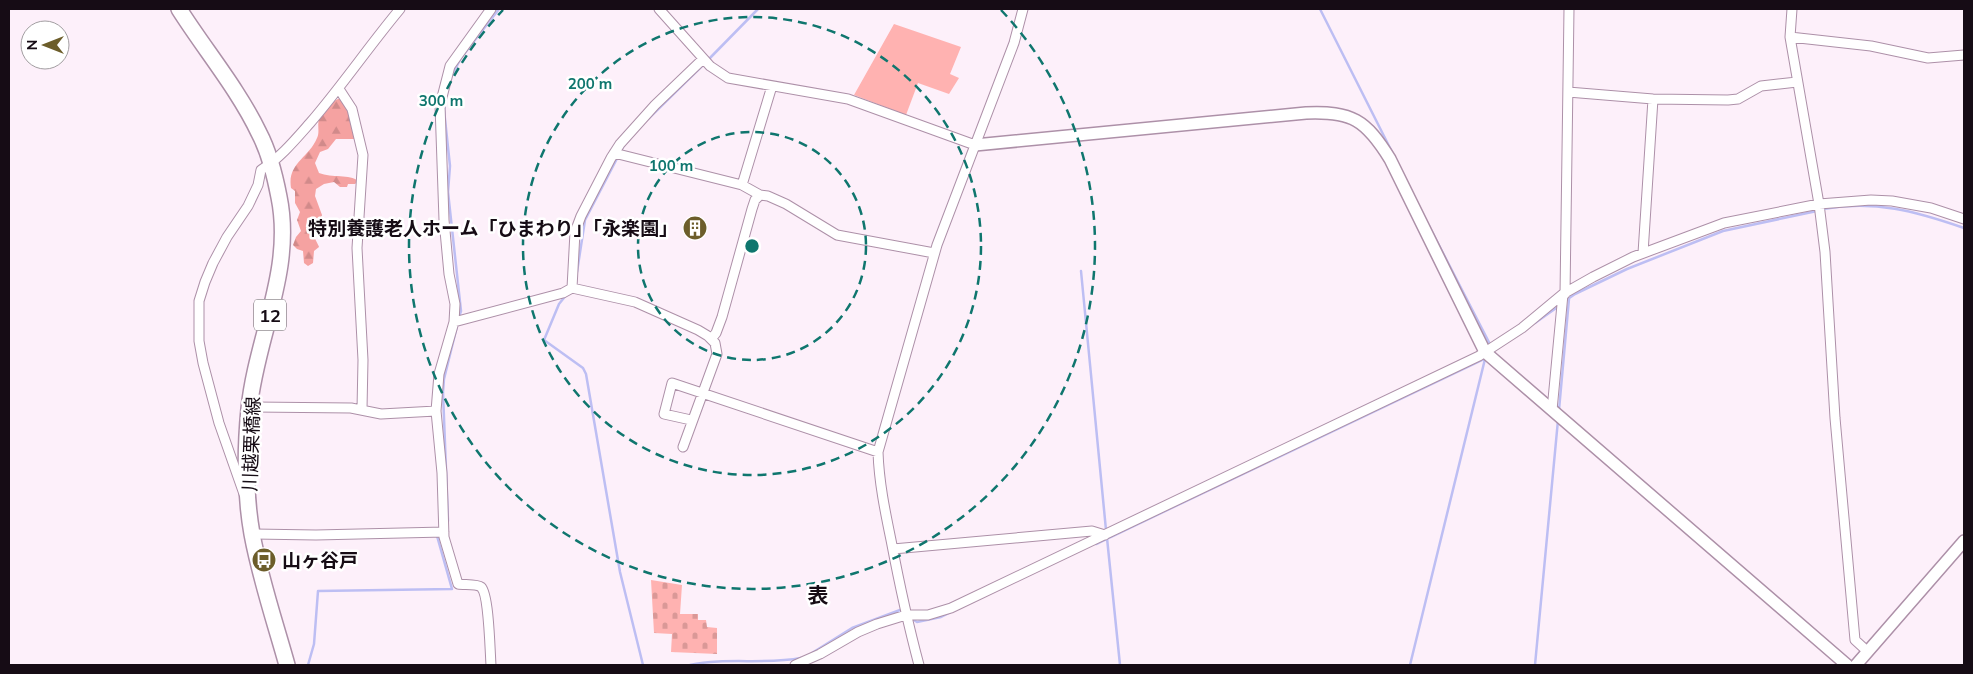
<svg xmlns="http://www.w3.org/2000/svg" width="1973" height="674" font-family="Mulish,'Noto Sans JP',sans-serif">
<defs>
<pattern id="forest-firs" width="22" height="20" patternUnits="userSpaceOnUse" patternTransform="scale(1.25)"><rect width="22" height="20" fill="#f5a2a1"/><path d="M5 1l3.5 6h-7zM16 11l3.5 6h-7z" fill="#d18a8a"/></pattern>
<pattern id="cemetery-stones" width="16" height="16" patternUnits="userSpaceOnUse" patternTransform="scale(1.25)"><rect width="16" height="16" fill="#ffb2b1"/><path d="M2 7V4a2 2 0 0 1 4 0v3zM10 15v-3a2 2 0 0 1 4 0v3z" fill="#da9897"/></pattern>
</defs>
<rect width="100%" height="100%" fill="#fdf0fa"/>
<path fill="url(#forest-firs)" d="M341,98L352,121L356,139H336L328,149L320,152L315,163L319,173C332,178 350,174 358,181L355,184H348L347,187H340L334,182L324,184L316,189L315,196L322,215L319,221L309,227C312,235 316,239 319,247L314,251L313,263L308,266L304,263L303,251L297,249L293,245L296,237L301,231L297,220L300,212L295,203V191L291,188C287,163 309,158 317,138C320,132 317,125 319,119C323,110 333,100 341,98Z"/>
<path fill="url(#cemetery-stones)" d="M651,580L682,585L680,614H698V620H706L707,627L717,628V654L671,652L672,634L654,633Z"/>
<path fill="#ffb2b1" d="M894,24L961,47L950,74L959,78L949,94L918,83L906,115L854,95Z"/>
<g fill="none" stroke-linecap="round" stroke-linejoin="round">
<path stroke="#bdbef3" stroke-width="2.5" d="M1320,9L1392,152
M707,61L758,9
M451,77L461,58L499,9
M446,99L444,110L450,166L448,192L461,311L459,317
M648,119L703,65
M1823,209C1875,200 1915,211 1964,228
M1429,226L1494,352
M1081,271L1106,530
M577,272L585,220L623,147
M567,294L559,304L544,340L583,368L586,374L620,572L643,665
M1565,301L1575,294L1627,269L1723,231L1817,211
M1535,323L1559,306
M1559,410L1569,299
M446,524L448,521L443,392L444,379L458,322
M1107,538L1120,665
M1096,544L1486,358
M912,619L917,622L941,617L951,612
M812,653L852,628L900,610L903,612
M308,665L314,644L318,591L452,589L437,536L438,535
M690,665C726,657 764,665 801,658
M1410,665L1485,359
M1535,665L1558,420"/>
<defs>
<path id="minor" d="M659,9L710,66L728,78L848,99L975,145
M1792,9L1790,37L1819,204L1825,252L1835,418L1855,640L1867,651
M1790,37L1871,46L1928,58L1964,55
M339,89L352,109L363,155L357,248L363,360L362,409
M1568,92L1653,99L1728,100L1738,99L1761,86L1797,82
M614,153L742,185L760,195
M742,185L772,86
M1643,253L1653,99
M1565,294L1569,9
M454,322L563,293L572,288
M711,339L716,333L722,317L752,209L755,200L760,195L768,196L786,204L837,235L934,253
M249,407L351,408L381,414L436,411
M1552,410L1563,294
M691,420L664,414L672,383L878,452
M683,447L717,354L715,343L708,336L698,330L635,302L572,288L575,232L581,216L611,158L620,144L655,105L703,59
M244,494L219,423L203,363L199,341V301L205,282L213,263L227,237L248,206L258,185L261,170C280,158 295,140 310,123C342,86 369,46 400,9
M252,534L316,535L444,532
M893,549L1092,531L1105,535
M491,665C490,652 489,594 481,587C477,584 464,585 458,584L444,537L442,473L436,411L439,374L454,322L455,304L449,274L444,220L440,105L450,66L491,9
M795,665L820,654L858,632L877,624L906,615H928L951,608L1479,356L1522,328L1563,294L1593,277L1633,257L1724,223L1819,204L1871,200L1892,201L1931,208L1964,219
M919,665C908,624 899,582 891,540C885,511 879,482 878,452L937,245L1014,43L1023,9"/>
<path id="tertiary" d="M975,145L1306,113C1352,111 1366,120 1390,159L1485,352L1847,665
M1856,665L1964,541"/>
<path id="primary" d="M179,9C205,50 238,89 259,133C269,152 275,176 279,197C294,270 256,338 249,409C245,450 245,494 252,534C260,578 275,622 287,665"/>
</defs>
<use href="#minor" stroke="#ad90a8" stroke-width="11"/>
<use href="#tertiary" stroke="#ad90a8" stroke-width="14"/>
<use href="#primary" stroke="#ad90a8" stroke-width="18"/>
<use href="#minor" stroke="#fff" stroke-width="9"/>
<use href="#tertiary" stroke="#fff" stroke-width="11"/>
<use href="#primary" stroke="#fff" stroke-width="15"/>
</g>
<g fill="none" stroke="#0f766e" stroke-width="2.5" stroke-dasharray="9 6">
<circle cx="752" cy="246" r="114"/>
<circle cx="752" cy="246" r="229"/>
<path d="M1001 10A343 343 0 1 1 503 10"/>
</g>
<defs>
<symbol id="building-disc" viewBox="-11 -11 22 22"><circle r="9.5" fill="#6c5d2a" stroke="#fff"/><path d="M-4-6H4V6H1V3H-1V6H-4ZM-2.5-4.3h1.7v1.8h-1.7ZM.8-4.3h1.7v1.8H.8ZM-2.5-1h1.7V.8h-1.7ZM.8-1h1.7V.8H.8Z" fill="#fff"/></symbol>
<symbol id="bus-disc" viewBox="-11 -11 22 22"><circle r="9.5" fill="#6c5d2a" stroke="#fff"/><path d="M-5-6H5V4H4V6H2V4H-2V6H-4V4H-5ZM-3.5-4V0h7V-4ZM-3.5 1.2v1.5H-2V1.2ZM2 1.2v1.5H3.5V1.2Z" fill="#fff"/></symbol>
</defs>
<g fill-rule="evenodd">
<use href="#building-disc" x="681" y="214" width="28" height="28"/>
<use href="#bus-disc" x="250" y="546" width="28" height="28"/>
</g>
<g text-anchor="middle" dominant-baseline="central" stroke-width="5" stroke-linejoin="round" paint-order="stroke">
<rect fill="#fff" stroke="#5c555b" stroke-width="1" x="254" y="299.5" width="32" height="31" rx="4"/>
<g font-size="18" font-weight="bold" fill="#160c15">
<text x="270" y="315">12</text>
</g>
<g font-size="19" font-weight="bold" fill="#160c15" stroke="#fff" text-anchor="end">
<text x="678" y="228">特別養護老人ホーム「ひまわり」「永楽園」</text>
<text x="282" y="560" text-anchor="start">山ヶ谷戸</text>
</g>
<g font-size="19" fill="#160c15" stroke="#fff">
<text transform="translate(251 444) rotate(-88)">川越栗橋線</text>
</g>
<g font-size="21" font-weight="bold" fill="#160c15" stroke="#fff">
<text x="818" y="595">表</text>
</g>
</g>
<circle cx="752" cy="246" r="8" fill="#0f766e" stroke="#fff" stroke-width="2.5"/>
<g font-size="15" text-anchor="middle" font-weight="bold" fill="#0f766e" stroke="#fff" stroke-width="5" stroke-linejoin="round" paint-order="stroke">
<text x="590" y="89">200 m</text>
<text x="441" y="106">300 m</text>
<text x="671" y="171">100 m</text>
</g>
<rect width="1973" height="674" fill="none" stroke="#160c15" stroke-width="20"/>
<g transform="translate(45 45) rotate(270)"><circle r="24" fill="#ffffff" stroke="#a29ea1"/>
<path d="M0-4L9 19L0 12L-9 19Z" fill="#6c5d2a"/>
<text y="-8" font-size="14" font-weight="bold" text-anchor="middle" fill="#160c15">N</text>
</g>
</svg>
